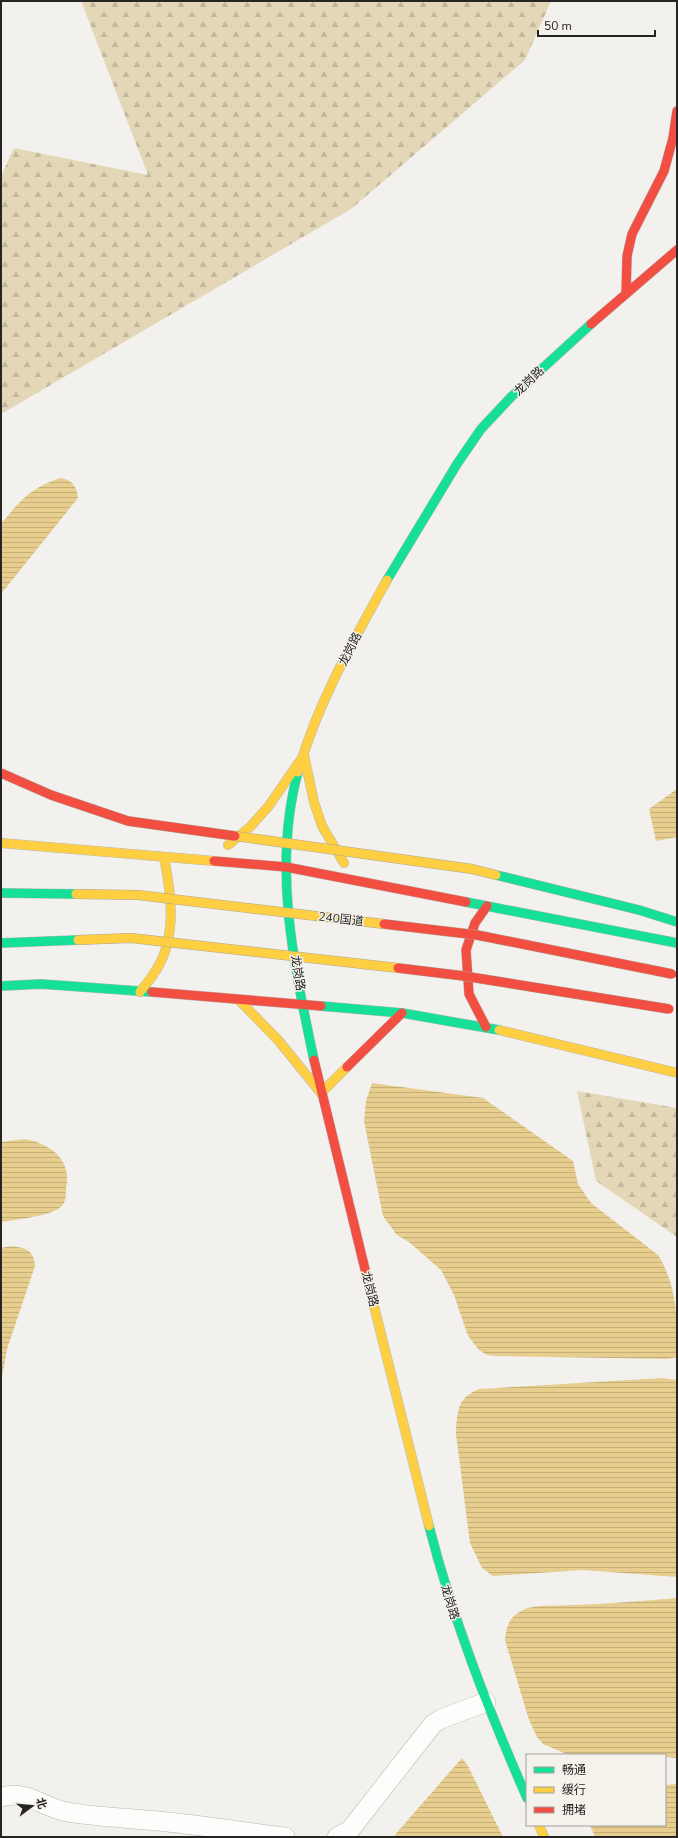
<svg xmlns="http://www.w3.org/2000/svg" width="678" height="1838" font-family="'Nunito Sans','Noto Sans SC',sans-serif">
<defs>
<pattern id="forest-firs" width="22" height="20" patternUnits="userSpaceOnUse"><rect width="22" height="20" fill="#e4d7b8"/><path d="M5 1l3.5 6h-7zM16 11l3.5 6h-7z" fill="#c3b89e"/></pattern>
<pattern id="water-rules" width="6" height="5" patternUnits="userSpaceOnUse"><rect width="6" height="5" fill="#e7cd8e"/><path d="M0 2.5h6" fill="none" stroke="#c6b07a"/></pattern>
</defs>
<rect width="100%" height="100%" fill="#f2f1ed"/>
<path fill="url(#forest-firs)" d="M81,1H551L525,60L351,209L1,414V176L14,148L148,175Z
M577,1091L677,1108V1237L596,1181Z"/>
<path fill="url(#water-rules)" d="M60,478C72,479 77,487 78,498L1,594V524C21,500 29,489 60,478Z
M677,789V837L656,841L649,809Z
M372,1083L483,1098L573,1161L578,1184L591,1203L658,1255C678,1287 677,1320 677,1357L668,1359L496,1356L487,1355L479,1350L468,1336L454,1295L441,1270L409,1242L397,1235L383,1216L364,1121L366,1101Z
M24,1139C41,1141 62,1152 66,1170C68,1176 67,1182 66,1188C66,1197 66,1204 58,1209C47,1216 15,1220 1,1222V1142Z
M11,1246C26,1248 34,1250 35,1266L7,1349L1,1383V1248Z
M663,1378L677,1380V1577L583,1570L493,1576L482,1568L470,1543L456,1434C457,1412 457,1397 480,1389Z
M677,1598V1758L665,1757V1755H569L543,1744L537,1737L529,1720L505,1640C506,1626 510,1616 523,1610C535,1604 559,1606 572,1605C607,1604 642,1601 677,1598Z
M462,1758L468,1766L503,1837H393Z
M677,1784V1837H595L590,1825H665V1785Z"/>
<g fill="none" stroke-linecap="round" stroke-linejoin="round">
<defs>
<path id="street" d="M1,1797C28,1790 42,1807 67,1812C97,1817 128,1818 158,1821C200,1825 243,1832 285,1837
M337,1837L350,1830L433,1724L441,1719L486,1702"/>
<path id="fast" d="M387,580L457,464L481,429L511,397L591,324
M298,772C272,867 294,965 314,1060
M1,893L76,894
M466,902L677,943
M639,910L677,922
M1,943L78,940
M1,986L41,984L152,992
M321,1006L402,1013L499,1030
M429,1526C453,1620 488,1709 527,1798"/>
<path id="slow" d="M298,772C317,704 353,641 387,580
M1,843L214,861
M228,845L250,827L268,807L304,755L314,802L322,826L344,863
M140,992C146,984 153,976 158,967C177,934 171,892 164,857
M239,1000L278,1040L321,1093L347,1067
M499,1030L677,1073
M372,1298L429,1526
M539,1825L544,1837"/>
<path id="jam" d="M626,294L627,256L632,234L664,171L673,138L677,111
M591,324L677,250
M214,861L286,867L466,902
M152,992L321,1006
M486,1027L469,994L466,950L475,923L487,906
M314,1060L372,1298
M347,1067L402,1013"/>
</defs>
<use href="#street" stroke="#b8b7b4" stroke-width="20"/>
<use href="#fast" stroke="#b8b7b4" stroke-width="10"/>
<use href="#slow" stroke="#b8b7b4" stroke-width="10"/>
<use href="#jam" stroke="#b8b7b4" stroke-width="10"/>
<use href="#street" stroke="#fdfdfc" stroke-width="19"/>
<use href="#fast" stroke="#16e098" stroke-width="9"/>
<use href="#slow" stroke="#ffcf43" stroke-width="9"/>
<use href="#jam" stroke="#f24e42" stroke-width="9"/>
<defs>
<path id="fast-bridge" d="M496,875L639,910"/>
<path id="slow-bridge" d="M235,836L472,869L496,875
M76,894L138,895L384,924
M78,940L131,938L398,968"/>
<path id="jam-bridge" d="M1,773L51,795L128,821L235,836
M384,924L477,935L672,974
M398,968L464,976L669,1009"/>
</defs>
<use href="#fast-bridge" stroke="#aba594" stroke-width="10" stroke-linecap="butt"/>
<use href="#slow-bridge" stroke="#aba594" stroke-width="10" stroke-linecap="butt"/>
<use href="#jam-bridge" stroke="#aba594" stroke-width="10" stroke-linecap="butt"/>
<use href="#fast-bridge" stroke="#16e098" stroke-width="9"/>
<use href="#slow-bridge" stroke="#ffcf43" stroke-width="9"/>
<use href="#jam-bridge" stroke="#f24e42" stroke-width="9"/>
</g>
<g text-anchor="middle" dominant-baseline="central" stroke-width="3" stroke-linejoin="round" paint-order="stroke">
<g font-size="12" fill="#262523" stroke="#f4f2eb">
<text transform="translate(529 381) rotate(-43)">龙岗路</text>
<text transform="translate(350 649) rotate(-63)">龙岗路</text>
<text transform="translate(341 919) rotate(7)">240国道</text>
<text transform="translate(298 973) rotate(81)">龙岗路</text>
<text transform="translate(370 1289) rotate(76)">龙岗路</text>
<text transform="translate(450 1602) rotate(73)">龙岗路</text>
</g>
</g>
<rect width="678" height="1838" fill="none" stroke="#262523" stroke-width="4"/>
<rect x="526" y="1754" width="140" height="72" fill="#f4f2eb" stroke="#a2a09b"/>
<rect x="534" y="1767" width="20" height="6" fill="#16e098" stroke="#a2a09b"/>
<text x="562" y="1774" font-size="12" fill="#262523">畅通</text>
<rect x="534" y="1787" width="20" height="6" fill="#ffcf43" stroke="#a2a09b"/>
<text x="562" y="1794" font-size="12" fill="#262523">缓行</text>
<rect x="534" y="1807" width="20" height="6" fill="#f24e42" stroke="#a2a09b"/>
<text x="562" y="1814" font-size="12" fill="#262523">拥堵</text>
<g transform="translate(32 1806) rotate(74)" stroke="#f4f2eb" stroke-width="3" paint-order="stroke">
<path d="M0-3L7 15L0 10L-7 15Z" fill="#262523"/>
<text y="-6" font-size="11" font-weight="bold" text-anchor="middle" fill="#262523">北</text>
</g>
<path d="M538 30v6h117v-6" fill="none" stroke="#262523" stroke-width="2"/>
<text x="544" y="30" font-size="12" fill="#262523" stroke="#f4f2eb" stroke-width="3" paint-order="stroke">50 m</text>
</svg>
